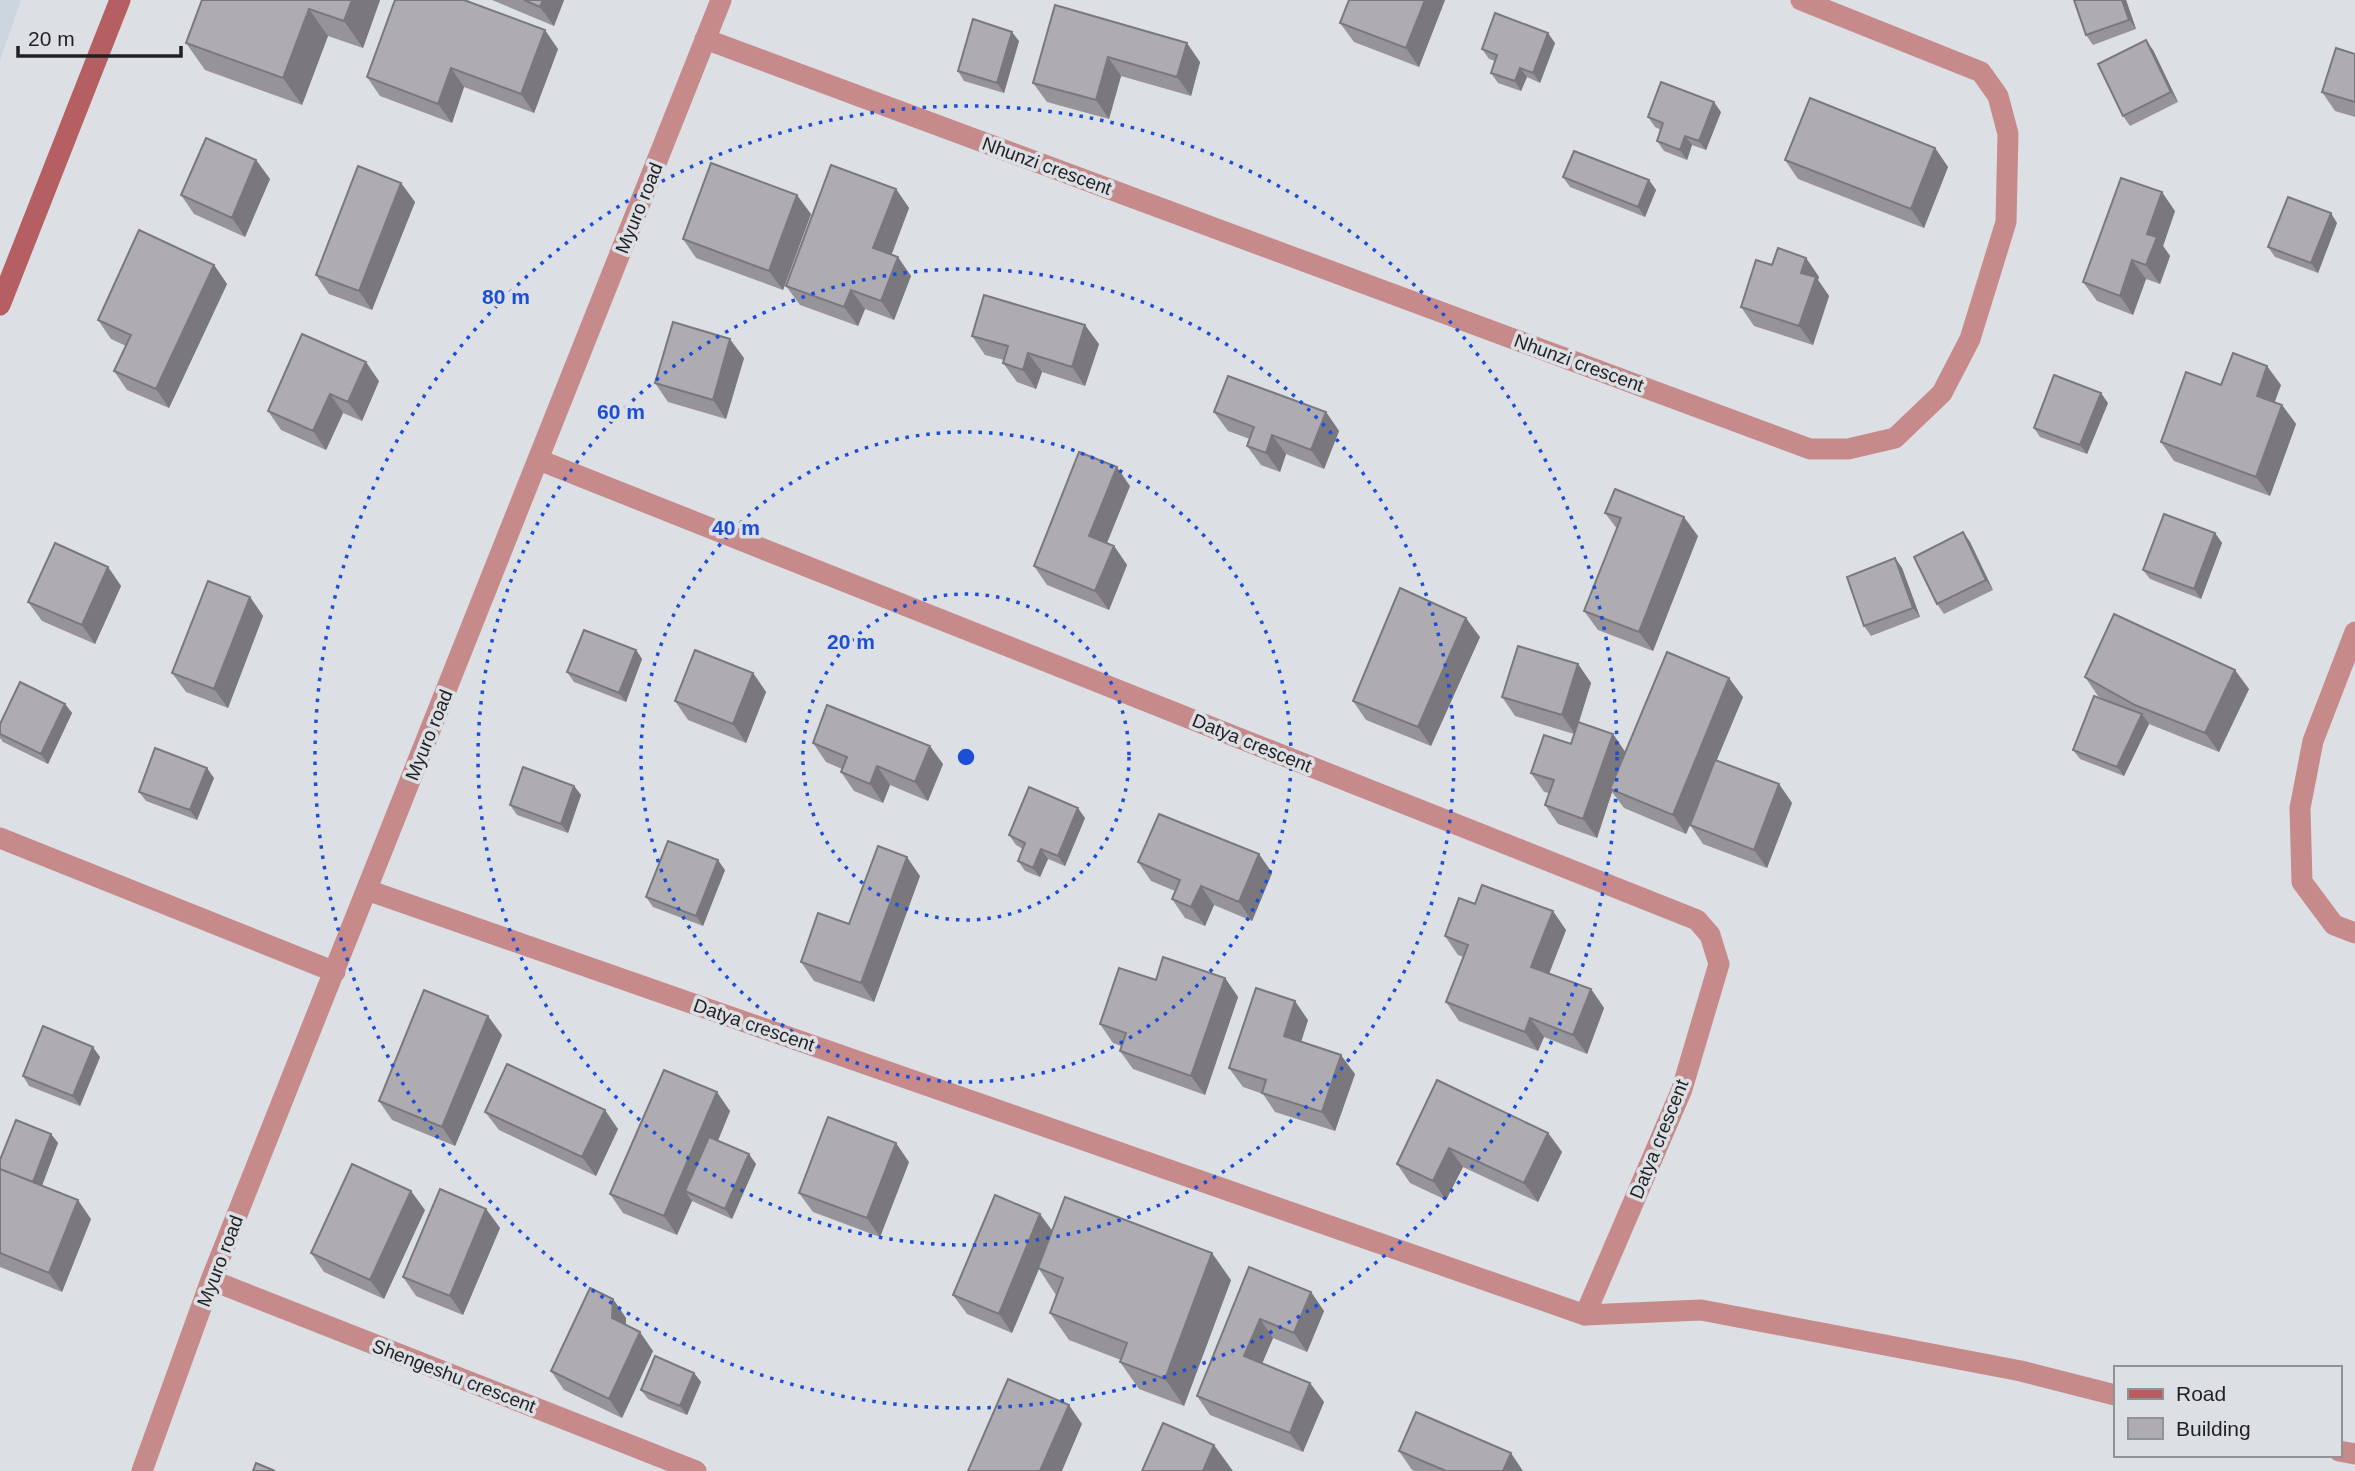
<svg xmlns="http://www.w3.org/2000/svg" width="2355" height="1471" font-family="Arial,sans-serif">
<rect width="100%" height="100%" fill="#dce0e4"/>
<path fill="#cbd6df" d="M0,0H21L0,61Z"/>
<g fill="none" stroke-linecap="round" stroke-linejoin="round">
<path stroke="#c78a8b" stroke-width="21" d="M1585,1315L1701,1310L2021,1371L2115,1395
M2339,1451L2355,1454"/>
<path stroke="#c78a8b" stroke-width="21" d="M705,39L1810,449H1848L1895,438L1942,393L1970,339L2006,222L2008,134L1998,96L1981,72L1801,0
M2355,632L2313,741L2300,808L2302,882L2334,925L2355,933
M0,838L335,972
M367,890L1585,1315L1682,1089L1719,964L1710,935L1697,920L539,460
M211,1280L696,1471
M142,1471L211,1280L721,0"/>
<path stroke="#b55f63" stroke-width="21" d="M0,305L120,0"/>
</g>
<path fill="#969498" d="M202,0H380L363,48L328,36L302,105L205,70L186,43Z
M492,0H564L554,26Z
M1445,0L1419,67L1354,42L1340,23Z
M2126,0L2136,29L2093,45L2086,35Z
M1055,5L1200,62L1191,96L1121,76L1109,119L1047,102L1033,83Z
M1019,41L1004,93L964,81L958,71Z
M1555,43L1540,83L1527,77L1521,91L1498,83L1491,73L1495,61L1489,59L1482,49Z
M558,49L534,113L464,87L452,123L380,96L367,77Z
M2153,50L2178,102L2130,126L2123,116Z
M2355,54V117L2335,111L2322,92Z
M1721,112L1706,150L1692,145L1687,160L1664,151L1657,141L1661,130L1655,127L1648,117Z
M1935,148L1948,167L1924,228L1798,179L1785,160Z
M256,160L270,179L245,237L194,214L181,195Z
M1563,177L1649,180L1656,190L1645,217L1570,187Z
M401,183L415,202L372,310L329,294L316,275Z
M896,189L909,208L891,254L911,276L894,320L865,309L858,326L800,305L786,286Z
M2175,211L2163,246L2170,256L2160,284L2146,279L2133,315L2097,301L2083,282Z
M811,214L783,290L696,258L683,239Z
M2337,223L2318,273L2275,257L2268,247Z
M1806,258L1819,277L1818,280L1829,296L1813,345L1754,326L1741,307L1772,265Z
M214,265L227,284L169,408L127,390L114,371L126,346L111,339L98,320Z
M972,336L1099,344L1085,386L1042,372L1036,389L1017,382L1003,363L1004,360L985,355Z
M744,358L726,419L668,402L655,383Z
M379,381L362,421L343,413L326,450L281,430L268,411Z
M2221,385H2281L2274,402L2282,405L2296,424L2270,496L2174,461L2161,442Z
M2108,403L2087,454L2040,437L2034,428Z
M1214,412H1326L1339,431L1324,469L1286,454L1280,472L1261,465L1247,446L1250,439L1228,431Z
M1130,486L1107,543L1114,546L1127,565L1109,610L1047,585L1034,566Z
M1605,513L1698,536L1653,651L1598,630L1584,611L1617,529Z
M1963,532L1970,542L1993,590L1944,614L1937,604Z
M2215,533L2222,543L2201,599L2150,579L2143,570Z
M1895,558L1902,568L1920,617L1871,636L1864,626Z
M108,567L121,586L95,644L42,621L28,602Z
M250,597L263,616L228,708L186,692L172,673Z
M1480,637L1431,746L1366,720L1353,701Z
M636,650L642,659L626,702L574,682L567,672Z
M1578,664L1591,683L1579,722L1613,734L1625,753L1743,697L1716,761L1779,784L1792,803L1767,868L1703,844L1690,825L1691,823L1686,834L1624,808L1612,792L1597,838L1558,824L1545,805L1549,793L1544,792L1531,773L1571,744L1574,734L1515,716L1502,697Z
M753,673L766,692L746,743L688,720L675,701Z
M2085,677L2249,689L2219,752L2149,724L2124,776L2080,759L2073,750L2108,701L2098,696Z
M65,704L72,713L48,764L3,742L0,738V724Z
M813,743L943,764L928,801L890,785L883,803L854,791L841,772L842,769L826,762Z
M214,778L197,820L146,801L139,792Z
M574,786L581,795L568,833L517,815L510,805Z
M1085,818L1065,866L1048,859L1040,877L1025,871L1018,861L1023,849L1016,845L1009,835Z
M1259,854L1272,873L1252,921L1214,905L1205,926L1185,918L1172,899L1175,891L1151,881L1138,862Z
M725,870L703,926L653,907L646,897Z
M920,876L874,1002L814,981L801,962L849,924Z
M1475,904L1566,930L1549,974L1591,989L1604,1008L1587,1054L1544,1037L1538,1051L1459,1021L1446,1002L1464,957L1458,955L1445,936Z
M1225,978L1238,997L1205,1095L1133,1069L1120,1051L1121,1046L1113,1043L1100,1024L1156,980Z
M1308,1020L1301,1041L1355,1074L1335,1131L1275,1112L1263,1094L1243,1087L1229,1068Z
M502,1035L455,1146L392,1120L379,1101Z
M100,1057L80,1106L29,1086L23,1076Z
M1437,1080L1548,1133L1562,1152L1538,1202L1463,1167L1446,1200L1410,1183L1397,1164Z
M730,1111L718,1141L756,1164L732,1219L692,1201L677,1235L623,1213L610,1194Z
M485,1112L618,1129L596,1176L499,1130Z
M51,1134L58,1143L42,1186L91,1219L62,1292L0,1267V1160Z
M909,1162L880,1237L813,1212L799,1193Z
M486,1209L500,1228L463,1315L416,1296L403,1277Z
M425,1210L384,1299L324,1272L311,1253Z
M1052,1231L1231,1280L1184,1406L1139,1389L1120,1362L1121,1360L1069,1340L1050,1313L1056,1295L1039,1269L1012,1333L967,1314L953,1295Z
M1249,1267L1311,1292L1324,1311L1307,1352L1273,1338L1262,1364L1310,1383L1324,1402L1303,1452L1210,1415L1197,1396Z
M613,1299L626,1318V1325L653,1351L622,1418L564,1390L551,1371Z
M694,1373L701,1382L687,1415L648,1399L641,1390Z
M1399,1451L1523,1471H1415L1412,1470Z"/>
<path fill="#7a787c" d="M352,0H380L363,48L344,21Z
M543,0H564L554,26L540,7Z
M1425,0H1445L1419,67L1406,48Z
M2122,0H2126L2136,29L2129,20Z
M309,9L328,36L302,105L283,78Z
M545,30L558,49L534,113L521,94Z
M1012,32L1019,41L1004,93L997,83Z
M1548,33L1555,43L1540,83L1533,73Z
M2146,40L2153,50L2178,102L2171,92Z
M1187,43L1200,62L1191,96L1177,77Z
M1108,57L1121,76L1109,119L1096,100Z
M451,68L464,87L452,123L438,104Z
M1520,68L1527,77L1521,91L1515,81Z
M1714,102L1721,112L1706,150L1699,141Z
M1685,136L1692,145L1687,160L1680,150Z
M1935,148L1948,167L1924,228L1911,209Z
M256,160L270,179L245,237L232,218Z
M1649,180L1656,190L1645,217L1638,207Z
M401,183L415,202L372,310L359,291Z
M896,189L909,208L887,267L873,248Z
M2162,192L2175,211L2163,246L2170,256L2160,284L2146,265L2147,234Z
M797,195L811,214L783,290L769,271Z
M2331,213L2337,223L2318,273L2311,263Z
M898,257L911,276L894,320L881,301Z
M1806,258L1819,277L1818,280L1829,296L1813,345L1799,326L1801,273Z
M2132,260L2146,279L2133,315L2120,296Z
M214,265L227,284L169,408L156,389Z
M851,290L865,309L858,326L844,307Z
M1085,325L1099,344L1085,386L1072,367Z
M730,339L744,358L726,419L713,400Z
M1028,353L1042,372L1036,389L1023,370Z
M366,362L379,381L362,421L348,402Z
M2267,366L2281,385L2270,415L2257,396Z
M2101,393L2108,403L2087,454L2080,445Z
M330,394L343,413L326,450L313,431Z
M2282,405L2296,424L2270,496L2256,477Z
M1326,412L1339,431L1324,469L1311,450Z
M1272,435L1286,454L1280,472L1266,453Z
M1117,467L1130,486L1102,555L1089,536Z
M1684,517L1698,536L1653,651L1639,632Z
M1963,532L1970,542L1993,590L1986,580Z
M2215,533L2222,543L2201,599L2194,589Z
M1114,546L1127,565L1109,610L1095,591Z
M1895,558L1902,568L1920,617L1913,608Z
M108,567L121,586L95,644L82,625Z
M250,597L263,616L228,708L214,689Z
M1466,618L1480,637L1431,746L1418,727Z
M636,650L642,659L626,702L619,693Z
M1578,664L1591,683L1575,734L1562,715Z
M2235,670L2249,689L2219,752L2205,733Z
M753,673L766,692L746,743L733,724Z
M1729,678L1743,697L1686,834L1673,815Z
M65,704L72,713L48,764L41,754Z
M2142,714L2149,724L2124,776L2117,767Z
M1613,734L1626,753L1610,789L1612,792L1597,838L1583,819Z
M930,746L943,764L928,801L915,782Z
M877,766L890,785L883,803L870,784Z
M207,768L214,778L197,820L190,810Z
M1779,784L1792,803L1767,868L1754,850Z
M574,786L581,795L568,833L561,824Z
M1078,808L1085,818L1065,866L1058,856Z
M1041,849L1048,859L1040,877L1033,868Z
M1259,854L1272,873L1252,921L1239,902Z
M907,857L920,876L874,1002L861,983Z
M718,860L725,870L703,926L696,916Z
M1201,886L1214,905L1205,926L1191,907Z
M1553,911L1566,930L1544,986L1531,967Z
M1225,978L1238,997L1205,1095L1191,1076Z
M1591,989L1604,1008L1587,1054L1573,1035Z
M1295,1001L1308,1020L1297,1055L1284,1036Z
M488,1016L502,1035L455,1146L442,1127Z
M1530,1018L1544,1037L1538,1051L1525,1032Z
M93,1047L100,1057L80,1106L73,1096Z
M1341,1055L1355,1074L1335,1131L1322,1112Z
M717,1092L730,1111L695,1195L685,1191L692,1201L677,1235L664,1216Z
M605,1110L618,1129L596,1176L582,1157Z
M1548,1133L1562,1152L1538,1202L1524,1183Z
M51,1134L58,1143L38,1196L31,1187Z
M896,1143L909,1162L880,1237L867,1218Z
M1449,1148L1463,1167L1446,1200L1433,1181Z
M749,1154L756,1164L732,1219L725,1209Z
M411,1191L425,1210L384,1299L370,1280Z
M78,1200L91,1219L62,1292L49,1273Z
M486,1209L500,1228L463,1315L450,1296Z
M1040,1214L1054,1233L1012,1333L999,1314Z
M1212,1253L1231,1280L1184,1406L1165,1379Z
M1311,1292L1324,1311L1307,1352L1294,1333Z
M613,1299L626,1318L625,1337L612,1318Z
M1260,1319L1273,1338L1257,1375L1244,1356Z
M640,1332L653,1351L622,1418L609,1399Z
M694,1373L701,1382L687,1415L680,1406Z
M1310,1383L1324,1402L1303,1452L1290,1433Z
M1069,1405L1082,1424L1062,1471H1040Z
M1214,1445L1233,1471H1203Z
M1511,1453L1523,1471H1503Z"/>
<path fill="#aeacb1" stroke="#7a787c" stroke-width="2" d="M202,0H352L344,21L309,9L283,78L186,43Z
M395,0H464L545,30L521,94L451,68L438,104L367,77Z
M524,0H543L540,7Z
M1349,0H1425L1406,48L1340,23Z
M2074,0H2122L2129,20L2086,35Z
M1055,5L1187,43L1177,77L1108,57L1096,100L1033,83Z
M1495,13L1548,33L1533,73L1520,68L1515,81L1491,73L1497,55L1482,49Z
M973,19L1012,32L997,83L958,71Z
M2146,40L2171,92L2123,116L2098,64Z
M2336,48L2355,54V102L2322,92Z
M1661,82L1714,102L1699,141L1685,136L1680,150L1657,141L1663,123L1648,117Z
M1810,98L1935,148L1911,209L1785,160Z
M206,138L256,160L232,218L181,195Z
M1574,151L1649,180L1638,207L1563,177Z
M711,163L797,195L769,271L683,239Z
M831,165L896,189L873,248L898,257L881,301L851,290L844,307L786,286Z
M358,166L401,183L359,291L316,275Z
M2121,178L2162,192L2147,234L2157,237L2146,265L2132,260L2120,296L2083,282Z
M2288,197L2331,213L2311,263L2268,247Z
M139,230L214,265L156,389L114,371L131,335L98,320Z
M1778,248L1806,258L1801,273L1816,277L1799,326L1741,307L1756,260L1772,265Z
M984,295L1085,325L1072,367L1028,353L1023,370L1003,363L1008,346L972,336Z
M673,322L730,339L713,400L655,383Z
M302,334L366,362L348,402L330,394L313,431L268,411Z
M2233,353L2267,366L2257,396L2282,405L2256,477L2161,442L2186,372L2221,385Z
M2054,375L2101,393L2080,445L2034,428Z
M1228,376L1326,412L1311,450L1272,435L1266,453L1247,446L1254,427L1214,412Z
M1079,452L1117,467L1089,536L1114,546L1095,591L1034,566Z
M1615,489L1684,517L1639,632L1584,611L1621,518L1605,513Z
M2164,514L2215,533L2194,589L2143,570Z
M1963,532L1986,580L1937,604L1914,557Z
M55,543L108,567L82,625L28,602Z
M1895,558L1913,608L1864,626L1847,577Z
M208,581L250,597L214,689L172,673Z
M1400,588L1466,618L1418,727L1353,701Z
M2114,614L2235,670L2205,733L2135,705L2085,677Z
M584,630L636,650L619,693L567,672Z
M1518,646L1578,664L1562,715L1502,697Z
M695,650L753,673L733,724L675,701Z
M1667,652L1729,678L1673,815L1610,789Z
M20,682L65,704L41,754L0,734V724Z
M2094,696L2142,714L2117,767L2073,750Z
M827,705L930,746L915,782L877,766L870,784L841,772L847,757L813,743Z
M1578,722L1613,734L1583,819L1545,805L1554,780L1531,773L1544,735L1571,744Z
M155,748L207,768L190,810L139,792Z
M1715,760L1779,784L1754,850L1690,825Z
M523,767L574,786L561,824L510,805Z
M1029,787L1078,808L1058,856L1041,849L1033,868L1018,861L1025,843L1009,835Z
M1159,814L1259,854L1239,902L1201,886L1191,907L1172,899L1180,880L1138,862Z
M668,841L718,860L696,916L646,897Z
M878,846L907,857L861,983L801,962L818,913L849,924Z
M1482,885L1553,911L1531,967L1591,989L1573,1035L1530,1018L1525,1032L1446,1002L1468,945L1445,936L1459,898L1475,904Z
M1163,957L1225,978L1191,1076L1120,1051L1126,1033L1100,1024L1119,968L1156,980Z
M1256,988L1295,1001L1284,1036L1341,1055L1322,1112L1262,1093L1266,1080L1229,1068Z
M424,990L488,1016L442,1127L379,1101Z
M43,1026L93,1047L73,1096L23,1076Z
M507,1064L605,1110L582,1157L485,1112Z
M664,1070L717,1092L664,1216L610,1194Z
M1437,1080L1548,1133L1524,1183L1449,1148L1433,1181L1397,1164Z
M828,1117L896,1143L867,1218L799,1193Z
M16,1120L51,1134L33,1182L0,1169V1160Z
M709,1137L749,1154L725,1209L685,1191Z
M352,1164L411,1191L370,1280L311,1253Z
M0,1169L78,1200L49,1273L0,1253Z
M440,1189L486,1209L450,1296L403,1277Z
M995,1195L1040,1214L999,1314L953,1295Z
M1065,1197L1212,1253L1165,1379L1120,1362L1127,1343L1050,1313L1063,1278L1038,1268Z
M1249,1267L1311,1292L1294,1333L1260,1319L1244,1356L1310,1383L1290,1433L1197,1396Z
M590,1288L613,1299L612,1318L640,1332L609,1399L551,1371Z
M655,1356L694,1373L680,1406L641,1390Z
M1008,1379L1069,1405L1040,1471H968Z
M1416,1412L1511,1453L1503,1471H1446L1399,1451Z
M1163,1423L1214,1445L1203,1471H1142Z
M256,1463L275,1471H253Z"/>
<g fill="none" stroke="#1d4ed8" stroke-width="3.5" stroke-dasharray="3.5 7">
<circle cx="966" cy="757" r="163"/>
<circle cx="966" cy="757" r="325"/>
<circle cx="966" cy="757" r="488"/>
<circle cx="966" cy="757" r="651"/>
</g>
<g text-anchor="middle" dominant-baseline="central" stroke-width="7" stroke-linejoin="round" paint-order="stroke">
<g font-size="19" fill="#1f2021" stroke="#dce0e4">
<text transform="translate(1047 166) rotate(20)">Nhunzi crescent</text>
<text transform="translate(639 208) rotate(-68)">Myuro road</text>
<text transform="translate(1579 363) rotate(20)">Nhunzi crescent</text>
<text transform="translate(429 735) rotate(-68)">Myuro road</text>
<text transform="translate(1252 743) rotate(22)">Datya crescent</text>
<text transform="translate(754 1025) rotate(19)">Datya crescent</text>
<text transform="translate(1659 1139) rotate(-68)">Datya crescent</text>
<text transform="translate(220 1261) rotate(-69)">Myuro road</text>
<text transform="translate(454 1376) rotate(21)">Shengeshu crescent</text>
</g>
</g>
<circle cx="966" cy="757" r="10" fill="#1d4ed8" stroke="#dce0e4" stroke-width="3.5"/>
<g font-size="21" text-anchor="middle" font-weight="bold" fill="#1d4ed8" stroke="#dce0e4" stroke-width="7" stroke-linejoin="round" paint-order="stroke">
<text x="506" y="304">80 m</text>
<text x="621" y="419">60 m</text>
<text x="736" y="535">40 m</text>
<text x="851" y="649">20 m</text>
</g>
<rect x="2114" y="1366" width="228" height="91" fill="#dce0e4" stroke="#909396" stroke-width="2"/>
<rect x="2128" y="1389" width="35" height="10" fill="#b55f63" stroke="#909396" stroke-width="2"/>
<text x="2176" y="1401" font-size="21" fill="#1f2021">Road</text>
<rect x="2128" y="1418" width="35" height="21" fill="#aeacb1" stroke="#909396" stroke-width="2"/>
<text x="2176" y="1436" font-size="21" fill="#1f2021">Building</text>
<path d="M18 46v10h163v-10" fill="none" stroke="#1f2021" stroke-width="3.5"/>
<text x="28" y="46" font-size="21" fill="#1f2021" stroke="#dce0e4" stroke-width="5" paint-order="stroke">20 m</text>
</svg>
